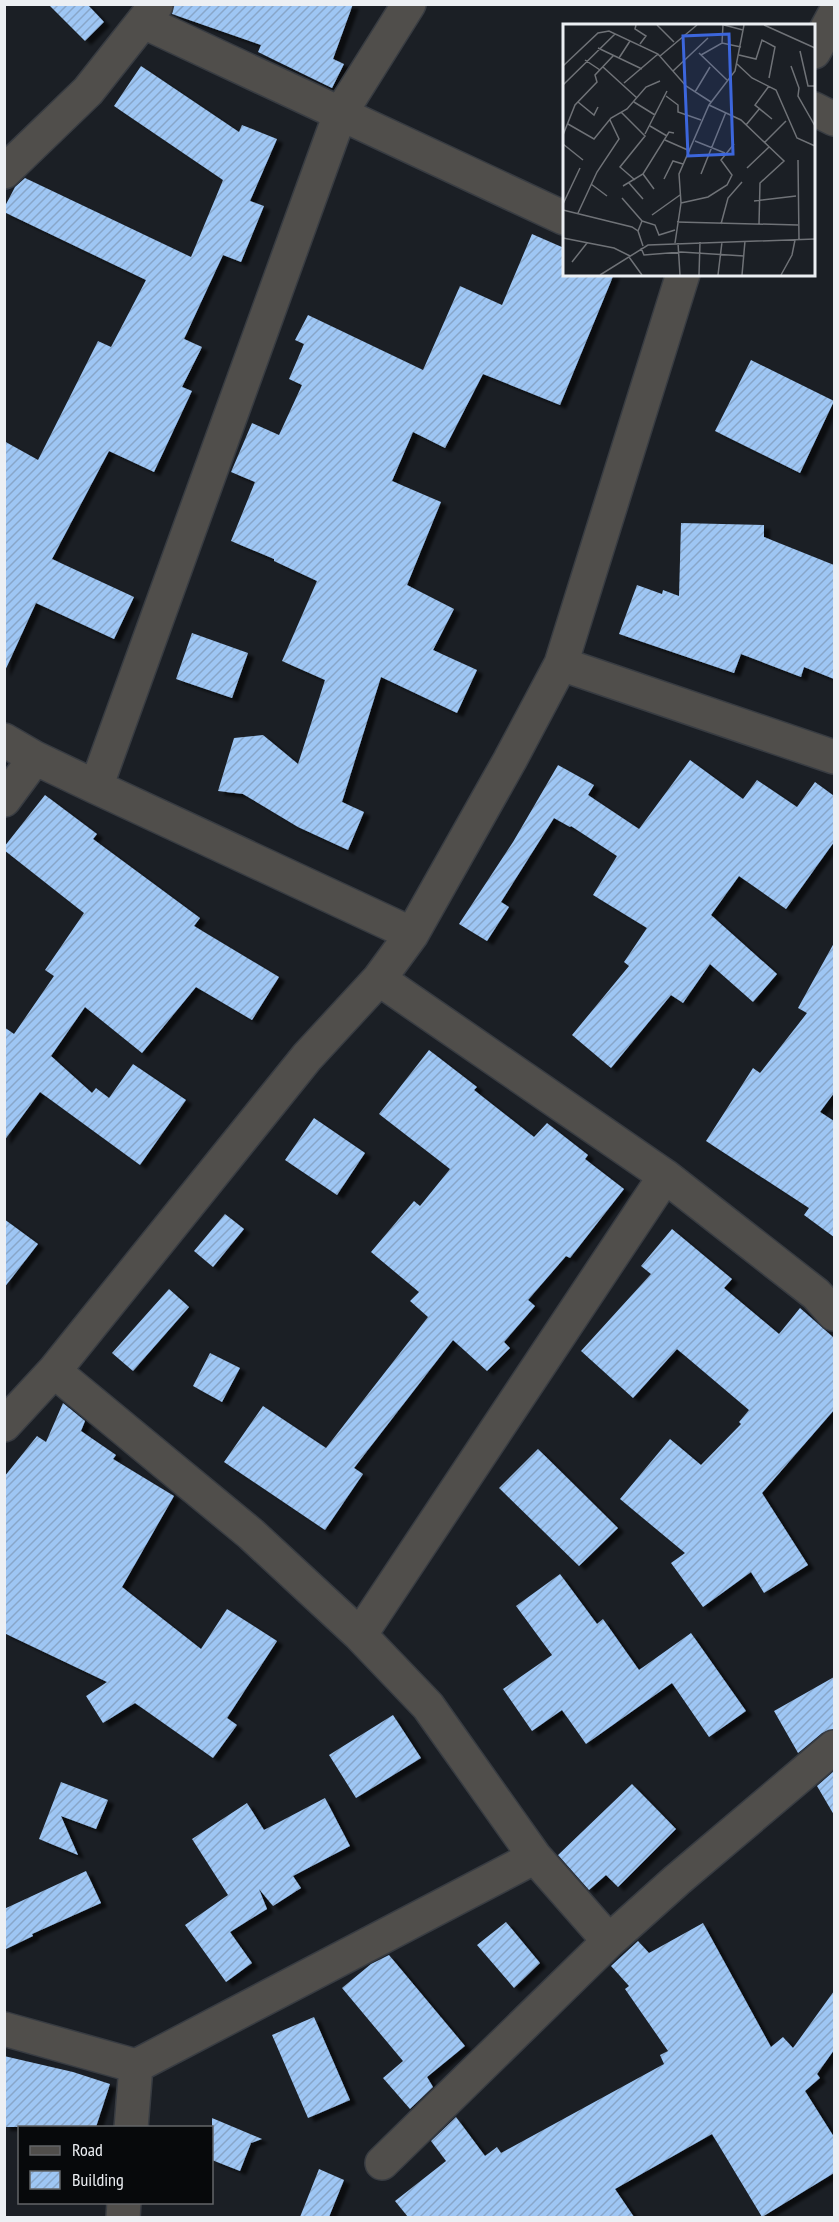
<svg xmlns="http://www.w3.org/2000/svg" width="839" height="2222" font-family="'PT Sans Narrow',sans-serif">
<defs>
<pattern id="building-hatch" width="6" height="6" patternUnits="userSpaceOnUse" patternTransform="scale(1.5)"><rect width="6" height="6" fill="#9ec6f4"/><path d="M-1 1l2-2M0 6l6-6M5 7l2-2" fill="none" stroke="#88a6c9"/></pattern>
<filter id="shadow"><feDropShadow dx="6" dy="4" stdDeviation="1.5" flood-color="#0009"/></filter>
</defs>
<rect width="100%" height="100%" fill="#1b1f25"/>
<path fill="url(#building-hatch)" filter="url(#shadow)" d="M48,4H87L104,22L85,41Z
M174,4H353L333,59L344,64L332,88L258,52L261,45L172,14Z
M141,66L239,132L242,125L277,139L250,201L264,206L241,262L223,255L184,339L202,347L182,387L192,391L154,472L109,451L52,559L134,597L114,639L36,603L4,673V441L38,460L98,341L111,347L146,280L4,212V208L15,187L25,178L191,257L223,180L114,106Z
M532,234L564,248V274H614L560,405L483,374L445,448L413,432L392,481L441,502L407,585L454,609L433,650L477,670L457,713L381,677L342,802L364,812L348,850L298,827L243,794L218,791L234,738L263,735L298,764L325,680L282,661L317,581L274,561V559L231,541L255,482L231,472L252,423L279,435L302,385L289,379L304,344L295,340L308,315L423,370L460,286L502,305Z
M751,360L834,401L800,473L715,431Z
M681,523L764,525V537L834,565V679L804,667L801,677L741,654L734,673L619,634L637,585L662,594L663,590L679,596Z
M192,633L248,653L232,698L176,679Z
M690,760L743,799L757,780L797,807L815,782L834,796V842L786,909L739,876L711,915L777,974L753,1002L710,964L683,1003L671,995L611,1068L572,1035L629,966L624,962L647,928L593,895L617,856L571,826L570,827L554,818L501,902L509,907L487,941L459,924L513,842L558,765L594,785L588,795L639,829Z
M45,795L97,834L93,839L200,918L194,926L279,977L252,1020L196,987L142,1053L85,1007L51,1056L92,1093L96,1088L109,1098L133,1064L186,1100L140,1165L40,1092L4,1141V1027L14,1034L54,976L45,970L84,913L4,850V847Z
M834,943V1093L820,1112L834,1121V1237L804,1215L809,1208L706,1141L753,1068L760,1073L807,1013L798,1008Z
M429,1050L477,1087L474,1090L534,1137L547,1123L588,1155L585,1159L624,1189L570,1258L566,1256L528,1300L535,1306L504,1342L510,1348L487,1371L453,1340L354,1468L363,1474L325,1530L224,1462L263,1406L326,1448L428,1317L410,1301L419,1292L371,1252L414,1201L420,1206L450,1169L379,1114Z
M314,1118L365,1153L337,1195L285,1160Z
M225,1214L244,1229L213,1267L194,1251Z
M4,1219L38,1244L4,1288Z
M672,1229L732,1279L724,1288L779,1334L800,1308L834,1338V1410L762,1493L808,1565L764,1593L751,1572L703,1607L671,1563L685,1553L620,1499L670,1439L701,1465L741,1424L739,1422L749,1410L677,1349L633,1398L581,1351L651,1274L641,1266Z
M169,1289L189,1307L133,1371L112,1353Z
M210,1353L240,1368L222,1402L193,1386Z
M63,1403L85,1421L81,1431L116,1455L113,1459L174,1496L122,1587L201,1649L227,1609L277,1641L227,1718L237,1725L213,1758L135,1703L103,1723L86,1696L107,1682L4,1633V1477L37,1436L46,1442Z
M538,1449L618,1528L579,1566L499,1488Z
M560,1574L597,1624L603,1619L639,1670L691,1633L746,1711L709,1737L672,1683L586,1744L562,1710L532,1731L503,1689L552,1655L516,1606Z
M834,1677V1729L822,1733L798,1753L774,1711Z
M393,1715L421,1758L356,1798L329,1755Z
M834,1771V1815L817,1786Z
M61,1782L108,1800L96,1829L61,1816L78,1855L39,1839Z
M632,1784L676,1829L618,1887L606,1875L589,1890L558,1855Z
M325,1798L350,1846L293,1876L301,1888L273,1906L259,1889L267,1909L230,1932L252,1963L226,1982L185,1925L228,1895L192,1839L247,1803L264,1830Z
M86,1871L101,1903L32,1934L33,1936L4,1950V1909Z
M506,1922L540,1963L514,1988L477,1945Z
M703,1923L771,2047L783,2037L793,2048L834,1991V2050L817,2074L820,2078L805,2091L834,2137V2173L762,2217L712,2134L615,2189L634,2217H408L395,2201L446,2161L431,2141L456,2117L485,2156L497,2147L501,2153L664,2064L660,2055L668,2051L625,1989L629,1986L611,1966L638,1941L649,1953Z
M389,1955L465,2046L427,2077L433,2087L410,2109L383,2078L403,2061L342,1988L371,1964Z
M314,2017L350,2100L308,2118L272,2035Z
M4,2056L73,2072L110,2084L96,2127H4Z
M212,2118L262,2139L251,2143L240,2171L212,2160Z
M319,2169L344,2180L329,2217H300Z"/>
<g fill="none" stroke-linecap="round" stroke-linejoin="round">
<defs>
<path id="minor" d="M144,22L564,218
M814,52L834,15
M814,109L834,119
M4,172L88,91L156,5
M561,664L834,757
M4,740L35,758L96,787L412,934
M96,787L340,114L409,4
M4,800L35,758
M379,979L665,1176L816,1294L834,1314
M54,1371L251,1534L360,1635L428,1706L535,1857L609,1941
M4,1425L54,1371L307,1057L379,979L412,934L510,760L561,664L683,274
M360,1635L665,1176
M4,2029L136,2066L535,1857
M131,2128L136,2066
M382,2163L609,1941L677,1880L834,1747
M123,2218L124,2202"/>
</defs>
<use href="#minor" stroke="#383c42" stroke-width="36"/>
<use href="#minor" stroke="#504e4b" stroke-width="33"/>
</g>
<g transform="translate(563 24)">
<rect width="252" height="252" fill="#1b1f25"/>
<path fill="none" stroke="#6f7277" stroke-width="1.5" d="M73,1L72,5L83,12L77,20M94,1L111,18M161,1L180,6M201,1L252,24M159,19L160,1M35,24L79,45M237,27L245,62H252M136,29L164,56M138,31L159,19L178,23M176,31L193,35L199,16L212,23L206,54M97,32L134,1M56,34L67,17M22,36L37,46M174,40L189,54L213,66L234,114L252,122M0,42L35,9L46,7L95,30L123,62L148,78M228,42L236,64L235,72L252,102M40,43L74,74M110,47L145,14M61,59L95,30M0,61L52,10M206,62L192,81L209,95M132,68L147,43M103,72L115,81V88L138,96M15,78L31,91L35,83M71,78L92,91M146,81L178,96L221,137L197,159L196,200M58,88L82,112L57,143L72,156M5,100L31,115L48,94L64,85L83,63L97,57M183,101L197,84M87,102L104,112M82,110L104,67M0,111L12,81L34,58L32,51L50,32M102,116L127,127M132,117L162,129M201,119L223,97M0,120L20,136M235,136L236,216M184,144L206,123M80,150L91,165M138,150L163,88M101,155L110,137L120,140M66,159L80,175M28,160L44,172M60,162L80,150L106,108L111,109M59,174L79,197L75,207M191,177L233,172M118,179L145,173L164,161L169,151L158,136L171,120M0,180L17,144M0,186L69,203L75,207L80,222M15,189L34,148L56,115L47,96M89,191L117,171M79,197L92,201L96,211L112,206M114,198L235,201M158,200L165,174L179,158M0,214L51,224L67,232M112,219L118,179L116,150L146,81L172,47L181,1M115,219L117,251M78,224L81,231L118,228L181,232M66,233L79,251M9,238L24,219M37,251L85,221L252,215M136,251L137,218M155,251L159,218M179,251L182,217M218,251L229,231L232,216"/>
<path fill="#3c66dc" fill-opacity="0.15" stroke="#3c66dc" stroke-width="3" d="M166,10L170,130L125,132L120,12Z"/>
<rect width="252" height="252" fill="none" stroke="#eceff3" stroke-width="3"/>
</g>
<rect width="839" height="2222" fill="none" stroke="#eceff3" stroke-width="12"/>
<rect x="18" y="2126" width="195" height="78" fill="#07090b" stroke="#636568" stroke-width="1.5"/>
<rect x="30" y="2146" width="30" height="9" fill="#504e4b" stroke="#636568" stroke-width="1.5"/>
<text x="72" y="2156" font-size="18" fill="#eceff3">Road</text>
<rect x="30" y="2171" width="30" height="18" fill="url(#building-hatch)" stroke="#636568" stroke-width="1.5"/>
<text x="72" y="2186" font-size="18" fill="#eceff3">Building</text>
</svg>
